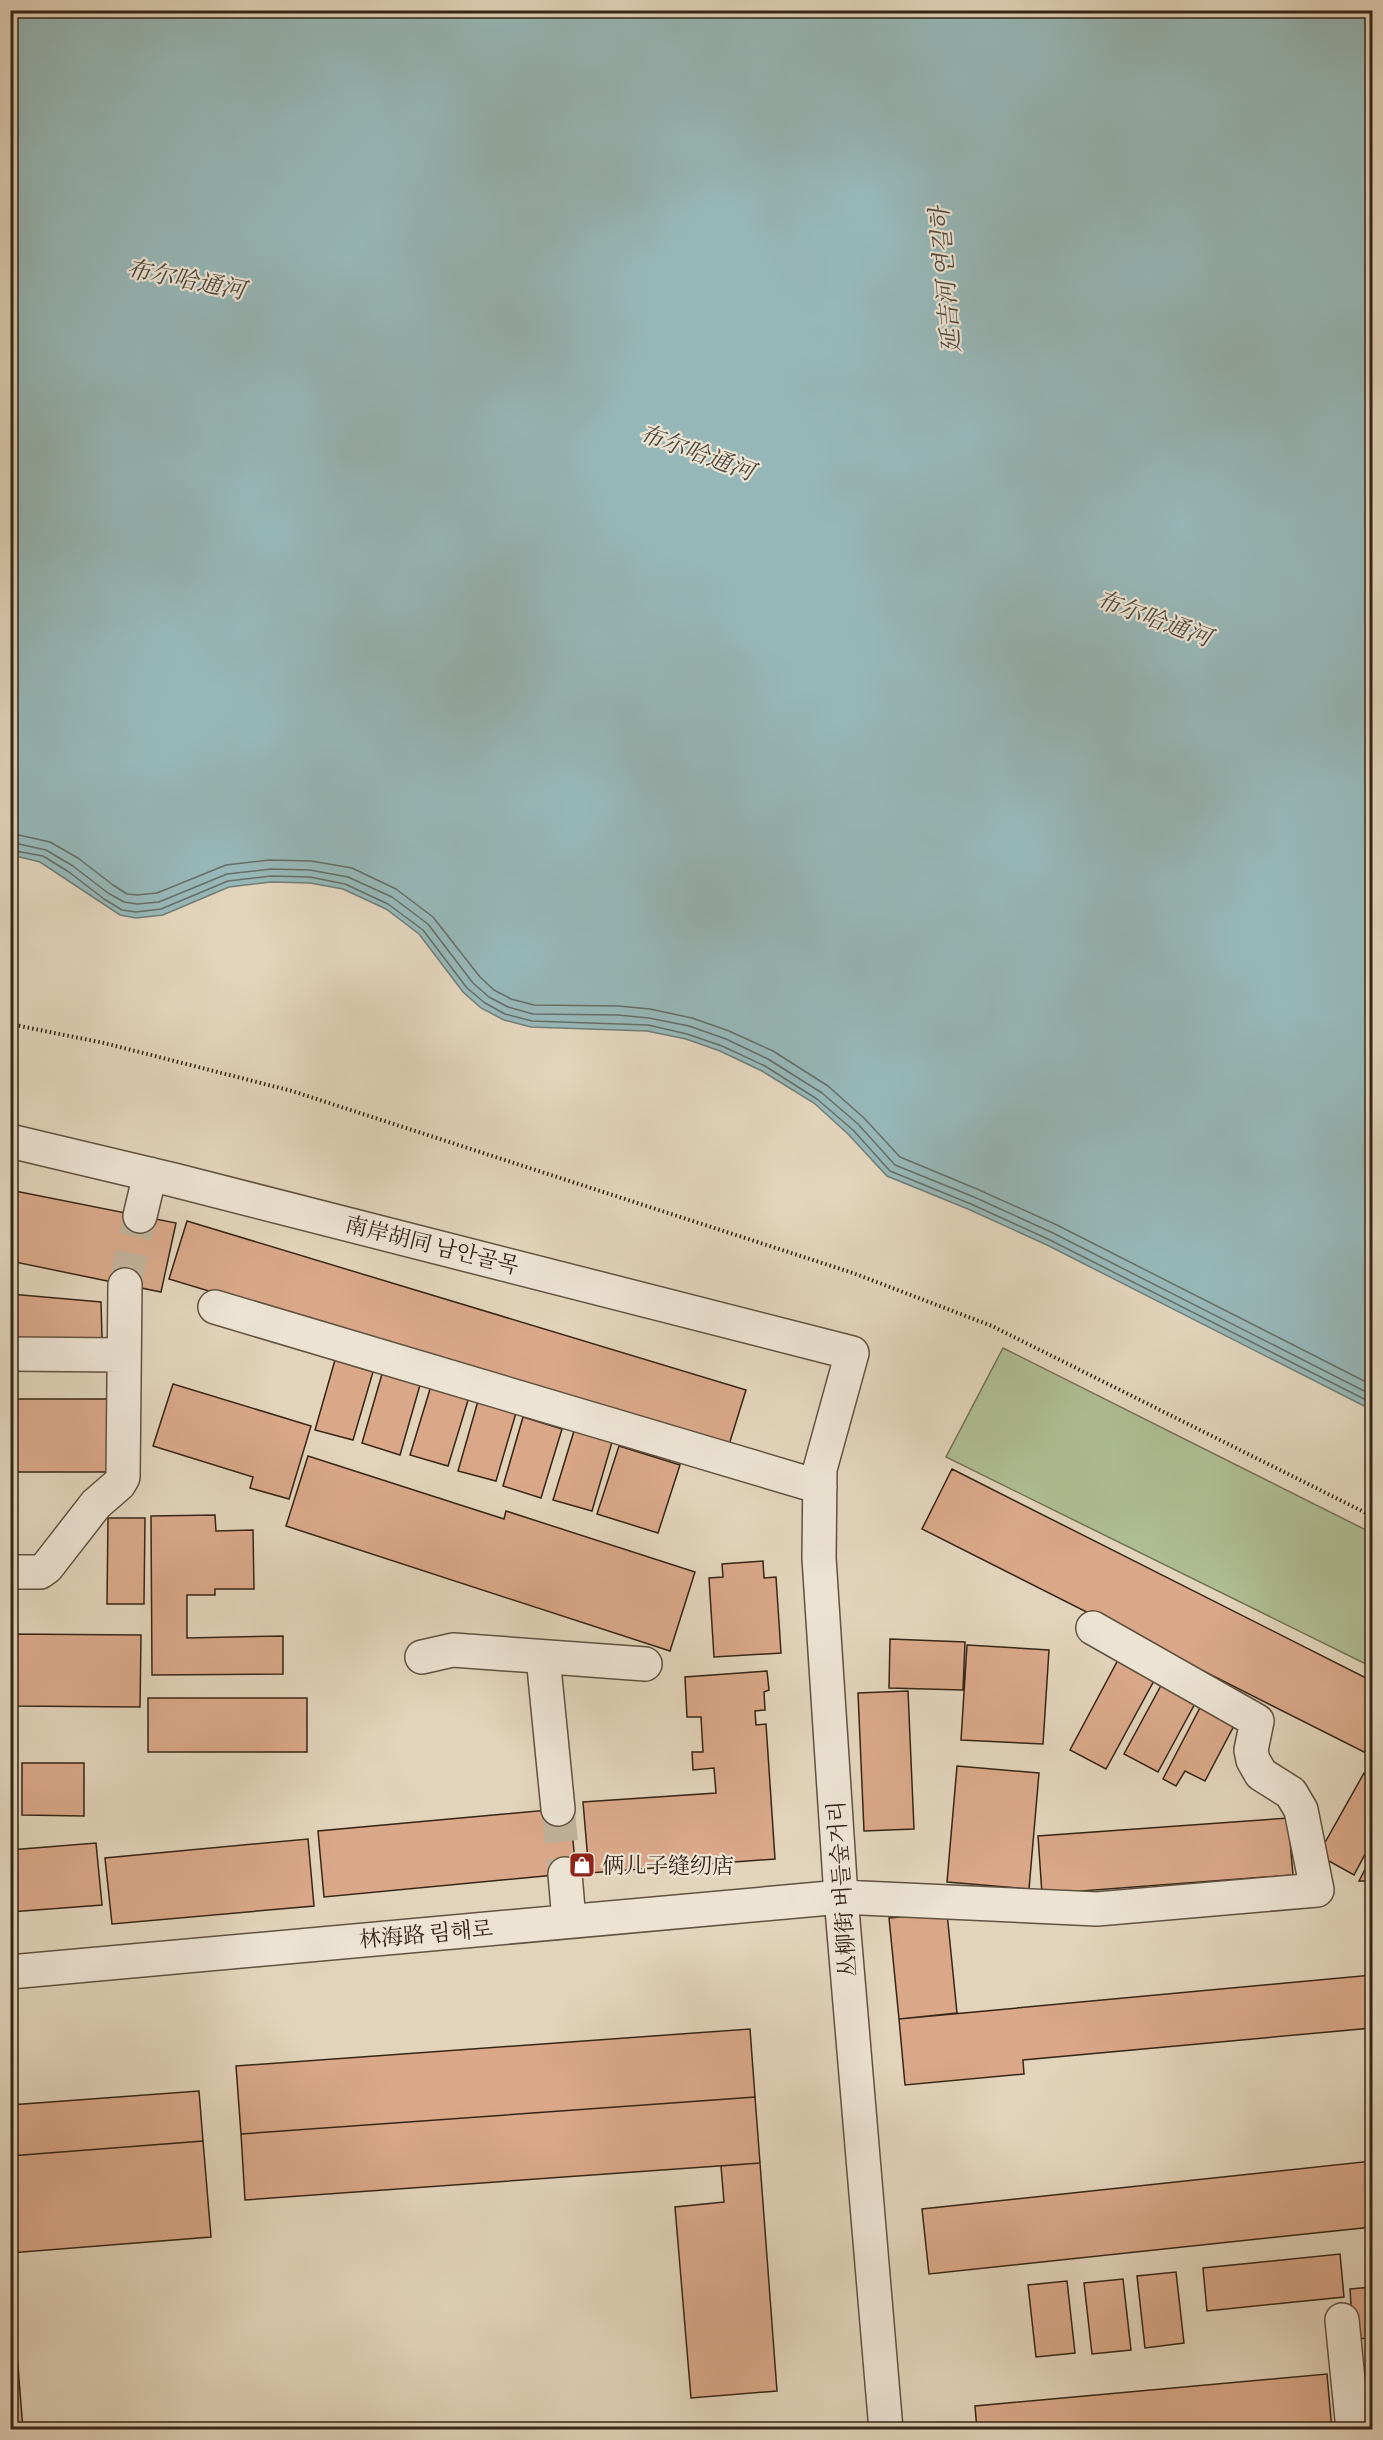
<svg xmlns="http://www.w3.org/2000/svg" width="1383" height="2440" font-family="'EB Garamond','Noto Serif SC','Noto Serif KR',serif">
<rect width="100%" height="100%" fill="#e2d4bb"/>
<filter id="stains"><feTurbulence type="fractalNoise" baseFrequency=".00333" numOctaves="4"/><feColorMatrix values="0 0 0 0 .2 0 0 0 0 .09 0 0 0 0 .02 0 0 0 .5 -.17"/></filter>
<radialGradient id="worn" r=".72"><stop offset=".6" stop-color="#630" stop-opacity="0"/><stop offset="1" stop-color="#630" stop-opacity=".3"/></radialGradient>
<path fill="#afbd93" stroke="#727154" stroke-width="1.5" d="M1003,1348L1372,1533V1667L946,1457Z"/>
<path fill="#96b7b7" stroke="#707d77" stroke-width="1.5" d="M11,10L1372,11V1410L1047,1245L968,1209L887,1176L848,1134L814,1103L762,1071L720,1051L686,1039L647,1031L531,1027L504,1020L481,1008L463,992L419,934L386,909L343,889L310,883L271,882L229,887L163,915L136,918L120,915L40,862L11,855Z"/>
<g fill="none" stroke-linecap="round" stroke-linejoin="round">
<path stroke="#666e66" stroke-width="1.5" d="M10,833L50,842L78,858L113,885L127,894L137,895L157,893L226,865L270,860L311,861L352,868L396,889L433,917L480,977L494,990L511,999L534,1005L618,1006L650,1009L692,1018L729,1031L773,1051L828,1086L864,1118L900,1157L977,1189L1057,1225L1372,1385
M10,842L46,850L73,866L108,893L124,902L137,904L159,902L227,874L271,869L310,870L348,877L392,897L428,924L473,983L489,997L508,1007L533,1014L618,1015L649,1018L689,1026L726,1039L768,1059L822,1093L858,1124L895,1165L974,1197L1053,1233L1372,1395
M10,850L43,856L69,872L104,899L122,910L136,912L161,909L228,881L271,876L310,877L345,884L388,904L423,930L467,988L485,1003L505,1014L532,1021L648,1025L687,1034L722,1046L765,1066L817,1099L853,1130L890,1171L971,1204L1050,1240L1372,1403"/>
</g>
<path fill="#daa889" stroke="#362516" stroke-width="1.5" d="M10,1190L176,1223L161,1292L10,1261Z
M187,1221L746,1390L728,1448L169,1279Z
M10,1294L101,1302L102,1338H10Z
M335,1360L373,1372L353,1440L315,1430Z
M382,1374L420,1385L400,1455L362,1443Z
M173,1384L311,1426L289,1499L250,1488L253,1477L153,1446Z
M431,1386L469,1397L448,1466L410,1455Z
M10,1399H112L111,1472H10Z
M478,1401L516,1413L496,1481L458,1471Z
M523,1417L562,1429L541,1498L503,1486Z
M574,1431L612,1442L592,1511L553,1500Z
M619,1446L680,1465L658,1533L597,1514Z
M308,1456L504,1519L506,1511L695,1572L670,1651L286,1526Z
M952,1469L1372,1681V1756L922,1529Z
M215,1515L216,1531L253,1530L254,1589H215V1595H187V1638L283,1636V1674L152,1675L151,1516Z
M108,1518H145L144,1604H107Z
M763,1561L764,1578L776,1577L781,1653L714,1657L709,1578L723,1577L722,1564Z
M10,1634L141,1635L140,1707L10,1706Z
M890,1639L965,1642L963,1690L889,1688Z
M967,1645L1049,1650L1043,1744L961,1740Z
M1119,1658L1156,1677L1106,1769L1070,1750Z
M767,1671L769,1690L764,1692L765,1710L755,1711L756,1725L766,1724L775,1859L589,1873L583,1802L716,1793L714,1768L693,1770L692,1752H703L701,1717H687L685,1677Z
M1164,1680L1198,1698L1158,1772L1124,1754Z
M908,1691L914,1829L864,1831L858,1693Z
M148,1698H307V1752H148Z
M1203,1702L1237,1720L1205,1781L1185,1771L1176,1786L1163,1779Z
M22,1763H84V1816L22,1815Z
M957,1766L1039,1773L1029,1889L947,1882Z
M1364,1773L1372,1777V1841L1354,1875L1318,1855Z
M570,1808L576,1873L324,1897L318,1831Z
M1288,1818L1293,1875L1042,1894L1038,1836Z
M308,1839L314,1906L112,1924L105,1858Z
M96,1843L102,1905L10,1912V1850Z
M1372,1856V1881H1359Z
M947,1913L957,2013L899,2019L889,1918Z
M1372,1975V2028L1023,2060L1024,2074L905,2085L899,2019Z
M750,2029L755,2097L241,2134L236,2066Z
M199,2091L203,2141L10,2156V2105Z
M755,2097L760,2163L245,2200L241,2134Z
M203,2141L211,2237L10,2253V2156Z
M1372,2161V2227L929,2274L922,2209Z
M760,2163L777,2391L691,2398L675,2207L724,2202L721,2166Z
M1340,2254L1344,2297L1207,2311L1203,2268Z
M1176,2272L1184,2343L1145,2348L1137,2276Z
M1123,2279L1131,2350L1092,2354L1084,2283Z
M1067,2281L1075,2353L1036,2357L1028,2285Z
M1372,2287V2338L1353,2339L1350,2289Z
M10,2302H13L23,2430H10Z
M1372,2365V2430H1366L1361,2366Z
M1327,2374L1332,2430H977L975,2406Z"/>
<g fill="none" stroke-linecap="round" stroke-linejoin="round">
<path stroke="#c0b19a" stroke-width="33" stroke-dasharray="33 16" stroke-linecap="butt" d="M125,1285L140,1216
M558,1809L565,1874"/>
<defs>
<path id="minor" d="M10,1141L174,1180L852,1353L820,1469L819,1558L841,1897L886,2430
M140,1216L150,1174
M215,1307L820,1487
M10,1354L123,1355
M10,1572H40L47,1567L96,1504L119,1484L123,1477L125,1285
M422,1657L453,1650L645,1664
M543,1657L558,1809
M565,1874L569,1921
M10,1972L841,1897L1097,1909L1317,1890L1301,1810L1291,1793L1261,1774L1253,1760L1251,1750L1257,1721L1093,1628
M1342,2320L1353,2430"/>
</defs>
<use href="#minor" stroke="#61513f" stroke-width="36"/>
<path stroke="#362516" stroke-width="4" stroke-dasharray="1.5 3" stroke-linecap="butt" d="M10,1024L104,1043L292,1091L853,1273L992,1326L1372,1516"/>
<use href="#minor" stroke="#ece3d3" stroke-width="33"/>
</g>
<defs>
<symbol id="shop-square" viewBox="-11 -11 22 22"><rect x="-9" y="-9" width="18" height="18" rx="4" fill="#8f2418" stroke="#ece3d3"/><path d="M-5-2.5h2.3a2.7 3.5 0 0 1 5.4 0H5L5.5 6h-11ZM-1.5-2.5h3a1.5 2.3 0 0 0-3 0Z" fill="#fff"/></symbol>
</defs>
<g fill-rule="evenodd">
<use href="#shop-square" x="567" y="1850" width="30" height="30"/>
</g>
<g text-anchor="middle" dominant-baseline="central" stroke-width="4.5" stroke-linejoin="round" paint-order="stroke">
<g font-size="22" fill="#362516" stroke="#ece3d3">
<text transform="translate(432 1245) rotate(14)">南岸胡同 남안골목</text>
<text transform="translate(842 1889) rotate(-94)">丛柳街 버들숲거리</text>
<text transform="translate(426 1934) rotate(-5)">林海路 림해로</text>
</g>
<g font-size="22" fill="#362516" stroke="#ece3d3" text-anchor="start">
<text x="602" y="1865">俩儿子缝纫店</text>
</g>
<g font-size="24" font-style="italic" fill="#4e4a3e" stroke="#ece3d3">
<text transform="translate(186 279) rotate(11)">布尔哈通河</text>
<text transform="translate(945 280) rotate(-95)">延吉河 연길하</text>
<text transform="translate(697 452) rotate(20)">布尔哈通河</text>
<text transform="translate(1154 618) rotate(20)">布尔哈通河</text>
</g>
</g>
<rect width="1383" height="2440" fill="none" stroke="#e2d4bb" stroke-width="36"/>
<rect x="12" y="12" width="1359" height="2416" fill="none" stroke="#362516" stroke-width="3"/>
<rect x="18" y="18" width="1347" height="2404" fill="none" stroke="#362516" stroke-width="1.5"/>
<rect width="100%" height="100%" filter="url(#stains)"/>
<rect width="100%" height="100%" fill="url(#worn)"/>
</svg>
